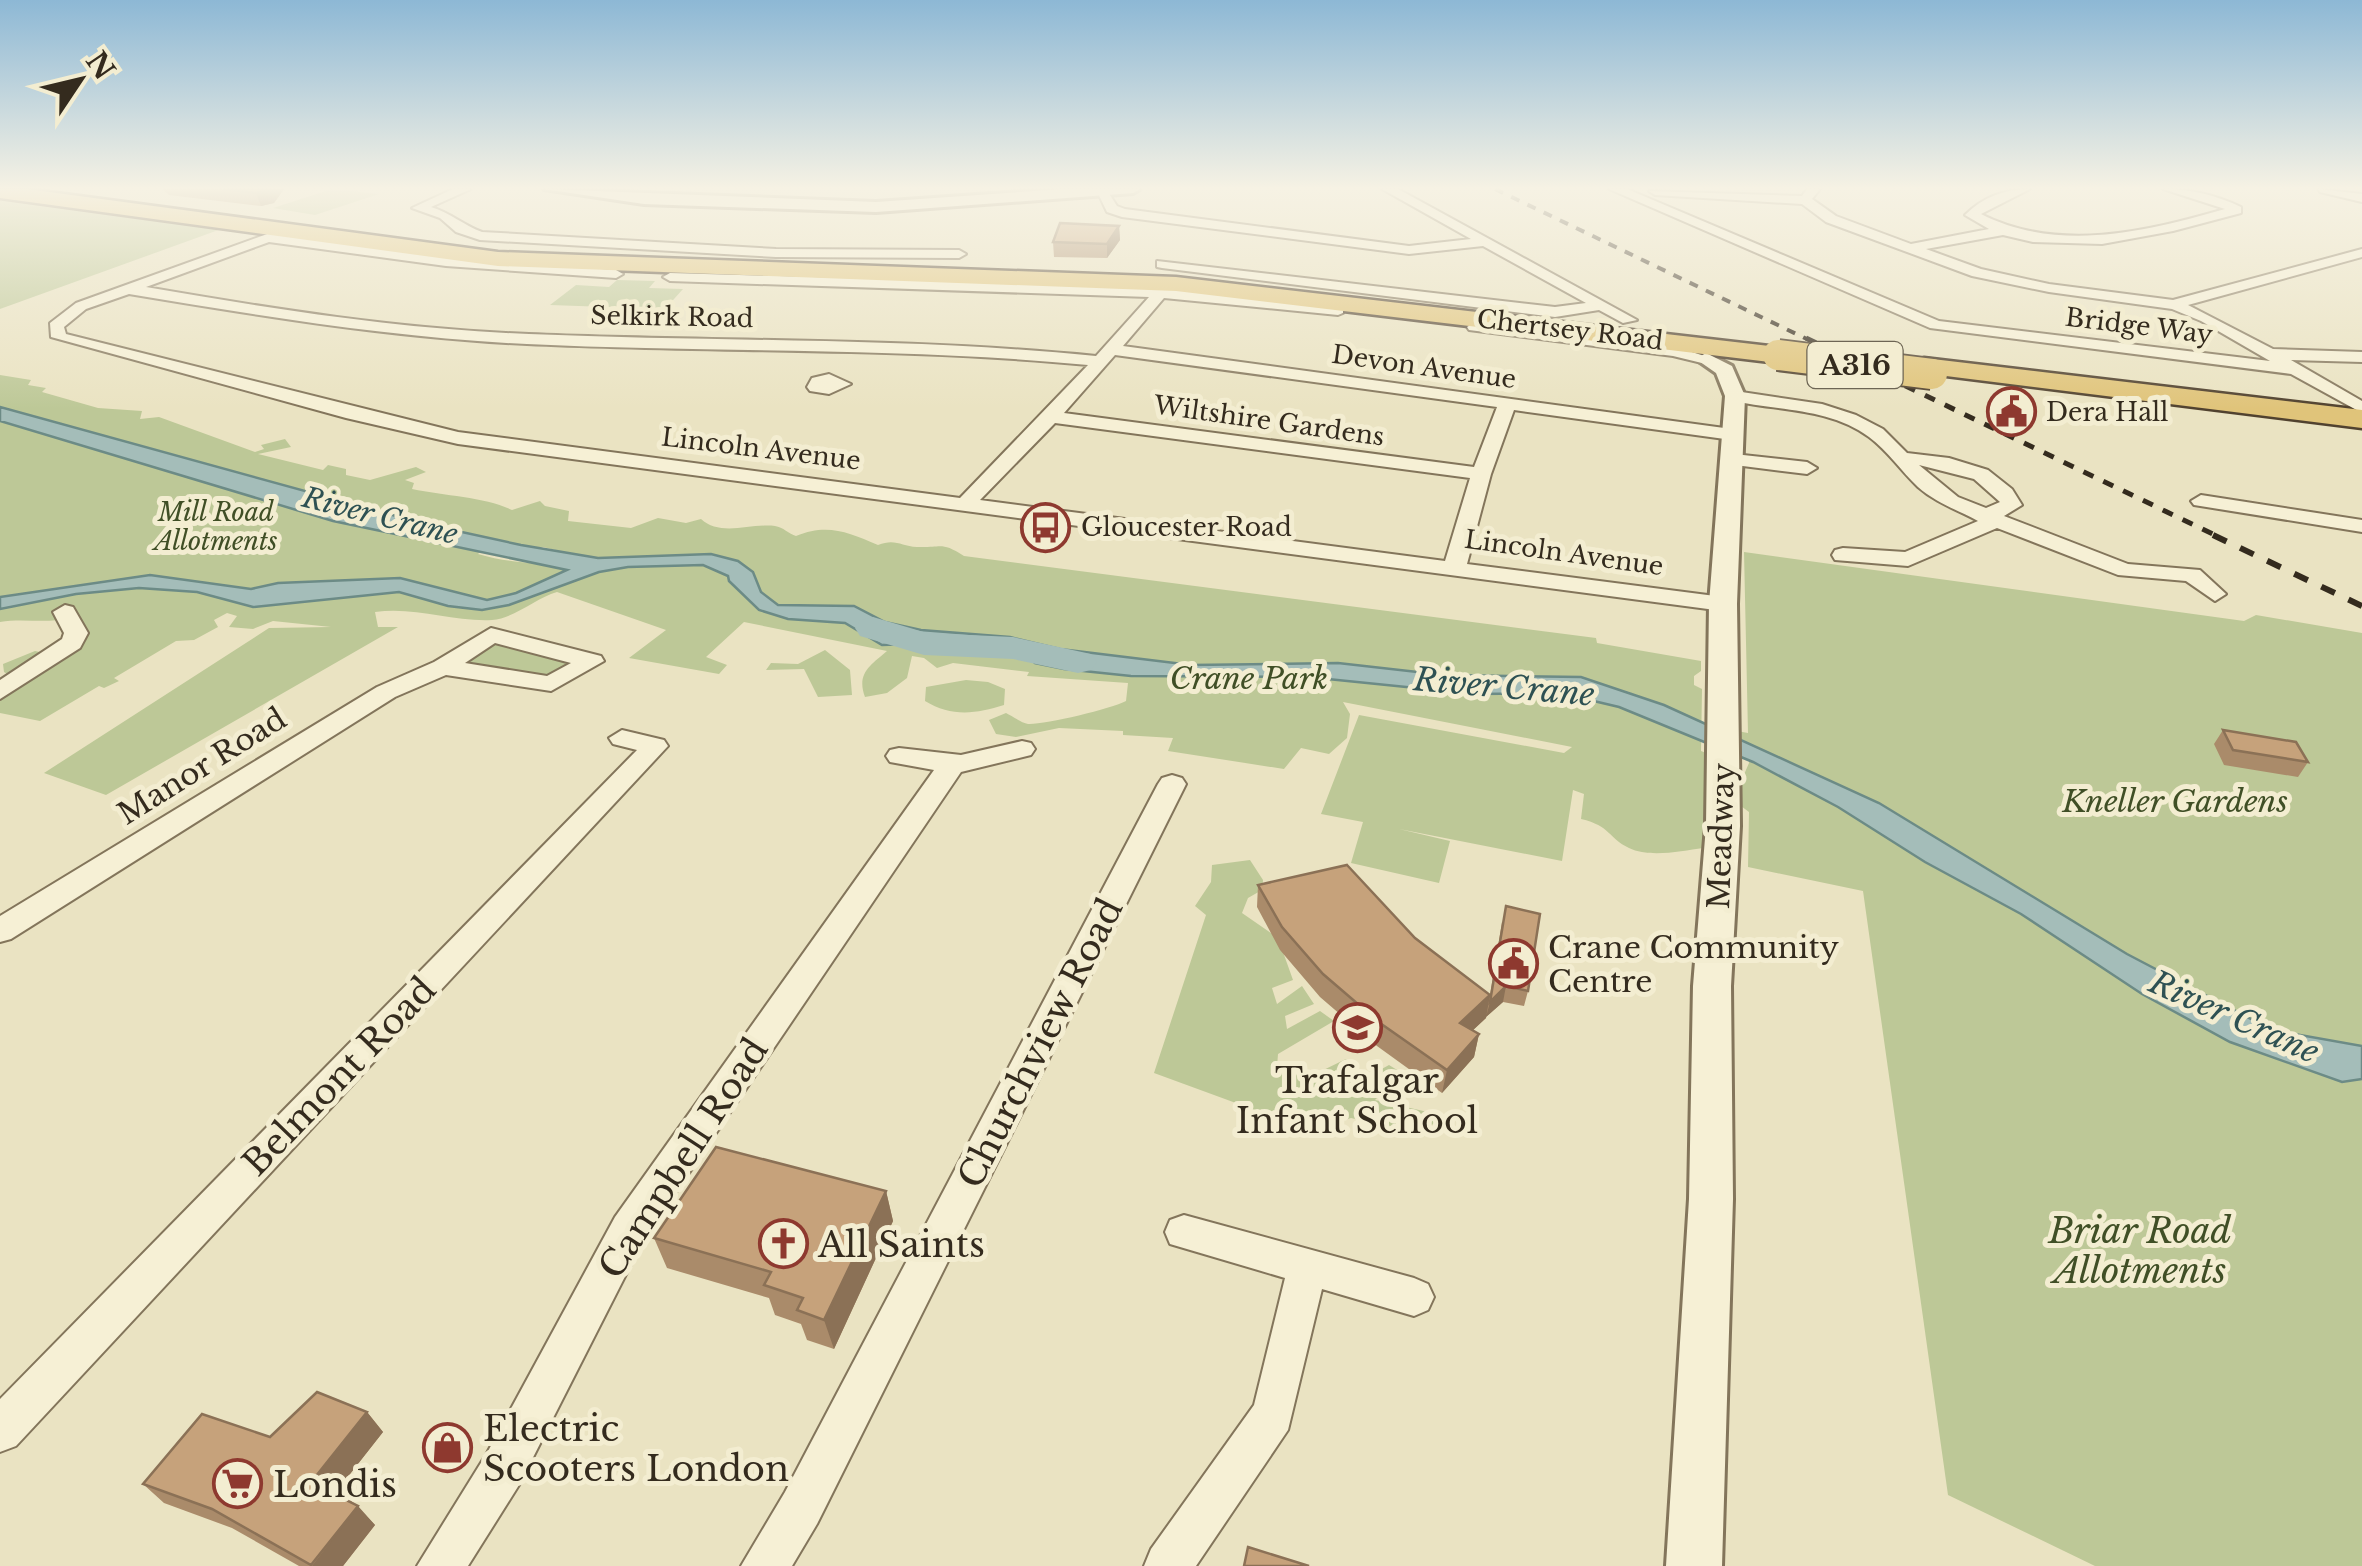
<svg xmlns="http://www.w3.org/2000/svg" width="2362" height="1566" font-family="'Libre Baskerville',serif">
<rect width="100%" height="100%" fill="#eae3c2"/>
<path fill="#bdc897" fill-rule="evenodd" d="M332,189L379,194L315,215L273,208Z
M0,198L224,228L0,309Z
M617,280L655,281L649,288L683,289L665,309L550,305L576,285L609,287Z
M0,375L31,380L28,385L46,388L42,392L98,408L142,411L140,419L159,417L255,452L264,449L261,445L285,439L291,447L258,454L323,470L328,465L346,469V475L370,480L416,467L426,472L405,480L414,483L412,489C445,496 486,497 512,510L540,501L545,506L569,511L568,521L631,528L658,518L686,523L701,519C720,537 751,523 775,526C783,527 789,534 796,536C827,523 848,532 878,545C895,538 901,546 917,547C942,548 941,541 964,556L1596,638L1597,643L1701,661V671L1694,676V685L1702,689L1701,751L1709,754L1703,848C1682,851 1649,858 1629,848C1608,838 1611,826 1581,819L1584,794L1573,790L1562,861L1399,829L1450,841L1439,883L1351,863L1363,822L1321,814L1359,715L1564,753L1572,747L1343,702L1350,714L1347,738L1329,754L1301,748L1284,769L1168,751L1173,738L1123,735V731L1059,728L1016,737L996,734L989,720L1006,713C1012,716 1022,723 1028,724C1043,725 1111,709 1126,701L1128,683L1027,676L1029,672L953,663L937,668L924,658L912,656L907,678L887,693L865,697C856,673 871,665 887,651L744,622L706,657L727,665L719,674L629,658L666,630L557,592C536,598 515,618 492,620C453,622 414,606 375,612L378,627H398L106,795L44,773L269,628L331,627L273,621L253,629L229,627L237,616L227,613L214,620L218,627L194,640L176,641L114,678L119,681L104,688L99,686L40,721L0,713V686L12,677L4,672L3,664L35,651L54,655L66,646L69,618C47,624 23,618 0,622ZM543,547L617,565L545,583L566,569C535,561 510,564 478,554L481,551L516,557Z
M1744,552L2244,621L2256,615L2362,633V1566H2095L1948,1495L1863,891L1748,867L1749,812L1733,800L1749,763L1748,750L1734,740L1737,731L1748,733Z
M495,642L571,659L572,666L549,676L472,666L470,659Z
M825,650L850,670L852,695L818,697L804,669L766,670L771,663L798,664Z
M966,680L988,682L1005,689L1004,705C976,714 951,717 925,701L926,687Z
M1250,860L1263,880L1262,890L1248,898L1242,913L1278,938L1293,980L1272,988L1277,1004L1302,986L1314,1004L1285,1016L1287,1029L1320,1011L1334,1021L1278,1054L1277,1067L1307,1078L1346,1059L1367,1077L1389,1065L1402,1073L1375,1100L1441,1115L1423,1135L1351,1118L1312,1131L1154,1073L1206,915L1195,906L1211,882L1212,865Z"/>
<path fill="#a4bdb9" stroke="#6c8b86" stroke-width="2.5" d="M0,407L425,524L521,545L598,558L711,554L738,561L753,572L761,592L778,605L854,606L885,622L921,630L1010,637L1060,649L1191,665L1338,663L1444,675L1581,677L1664,705L1879,803L2127,954L2272,1030L2362,1046V1079L2342,1082L2230,1042L2142,994L2021,914L1925,862L1838,807L1753,762L1619,707L1560,693L1475,694L1308,677L1131,676L1064,669L1035,663L1018,648L967,642L882,645L845,623L788,619L759,610L729,581L728,576L703,565L628,567L599,572L509,605L482,610L448,606L399,592L253,607L197,592L139,588L76,594L0,609V597L150,575L251,589L278,583L400,578L487,600L516,593L567,570L333,521L0,421Z"/>
<g fill="none" stroke-linecap="round" stroke-linejoin="round">
<path fill="#a4bdb9" fill-rule="evenodd" d="M873,617L927,633L1013,637L1091,654L1097,662L1091,670L1078,673L1013,659L924,655L860,636L855,628L860,620Z"/>
<defs>
<path id="minor" d="M453,189H471L431,207C451,213 463,225 482,232L776,249L959,250L966,254L959,258L776,257L480,240L456,232L440,218L412,208Z
M1096,189H1106L1117,206L1125,209L1409,246L1471,239L1382,189H1398L1637,320L1623,323L1599,310L1555,317L1162,268L1157,267V261L1555,307L1586,303L1483,246L1409,254L1122,217L1107,212Z
M1609,189H1627L1939,321L2270,361L2201,321L2172,309L2049,292L1972,276L1826,222L1802,204L1655,195L1649,191L1802,196L1807,189H1820L1812,199L1836,216L1911,244L1989,229L1965,215C1983,197 2005,189 2030,189L1981,214C2058,253 2145,232 2225,209L2163,189C2190,189 2216,195 2241,207V213L2173,231L2102,244L2033,242L2003,235L1926,249L1981,269L2049,284L2173,300L2362,249V257L2188,305L2273,349L2362,352V362L2291,360L2362,401V413L2291,374L1930,328Z
M2318,189L2362,194V202L2320,192Z
M284,228L291,232L286,236L446,258L616,270L623,274L616,278L446,266L269,242L146,287C273,309 400,329 529,334C718,342 907,337 1096,356L1149,297L670,281L663,277L670,273L1162,287L1343,307V313L1338,315L1164,298L1123,346L1739,430V438L1732,440L1514,410L1491,474L1467,564L1723,597L1734,604L1723,611L458,444L346,418L51,337L50,323L76,303ZM129,294C261,316 394,338 527,344C714,353 901,347 1088,365L960,498L458,432L66,334L64,327L86,309ZM1115,355L1497,407L1474,467L1064,413ZM1055,423L1470,478L1445,561L980,500Z
M1475,322L1673,346L1714,359L1706,364L1673,356L1469,330L1467,327Z
M829,374L851,384L829,394L810,391L807,387L812,378Z
M1735,391L1822,404L1856,415L1883,429L1907,453L1949,458L1988,470L2012,489L2022,505L2004,516L2128,564L2200,570L2226,594L2215,601L2186,581L2118,575L1997,528L1908,566L1835,560L1832,555L1835,550L1843,548L1905,552L1978,521C1958,510 1936,503 1918,487C1901,471 1888,451 1869,437C1829,407 1775,411 1729,400V392ZM1919,465L1974,479L2000,502L1986,508L1958,497Z
M1734,454L1807,462L1817,468L1807,474L1727,464V456Z
M2201,495L2362,520V532L2194,505L2191,501Z
M65,605L73,607L88,633L80,648L0,699V680L62,639L64,633L53,612Z
M491,628L601,656L604,661L551,691L446,675L395,697L11,939L0,942V916L377,687L434,662ZM495,643L571,663L547,676L465,663Z
M622,730L664,740L668,746L16,1446L0,1452V1399L637,750L613,744L609,738Z
M1022,741L1031,743L1035,749L1031,755L961,772L643,1241L519,1485L468,1566H417L487,1453L615,1217L934,770L890,762L886,756L890,750L899,748L961,755Z
M1172,775L1182,778L1186,784L817,1524L792,1566H741L785,1492L1158,784L1162,778Z
M1184,1215L1414,1278L1428,1284L1434,1297L1428,1310L1414,1316L1322,1289L1288,1430L1196,1566H1144L1151,1549L1254,1405L1285,1278L1170,1244L1165,1232L1170,1220Z"/>
<path id="tertiary" d="M544,189L876,202L1063,189H1140L1133,193L876,212L644,204Z
M1706,353L1732,366L1745,396L1737,604L1740,826L1731,986L1733,1199L1722,1566H1666L1689,1199L1693,986L1706,826L1709,604L1725,396L1716,373L1696,359Z"/>
<path id="trunk" d="M0,189H27L498,252L1176,277L1778,347L1792,355L1778,363L1176,291L498,266L0,198Z
M1924,358L2362,410V428L1914,372L1910,366Z"/>
</defs>
<use href="#minor" stroke="#83755b" stroke-width="4"/>
<use href="#tertiary" stroke="#83755b" stroke-width="6"/>
<use href="#trunk" stroke="#51422f" stroke-width="5"/>
<use href="#minor" fill="#f6f0d5" fill-rule="evenodd"/>
<use href="#tertiary" fill="#f6f0d5" fill-rule="evenodd"/>
<use href="#trunk" fill="#e0c47a" fill-rule="evenodd"/>
<path stroke="#342b1e" stroke-width="4" stroke-dasharray="9 9" stroke-linecap="butt" d="M1495,189L1811,341"/>
<path stroke="#342b1e" stroke-width="5" stroke-dasharray="11 11" stroke-linecap="butt" d="M1806,338L2219,537"/>
<path stroke="#342b1e" stroke-width="6" stroke-dasharray="15 15" stroke-linecap="butt" d="M2213,535L2362,606"/>
<defs>
<path id="trunk-bridge" d="M1778,355L1932,374"/>
</defs>
<use href="#trunk-bridge" stroke="#51422f" stroke-width="34" stroke-linecap="butt"/>
<use href="#trunk-bridge" stroke="#e0c47a" stroke-width="30"/>
</g>
<path fill="#aa8b6a" d="M162,189H284L274,203L261,206L169,195Z
M1119,226L1120,240L1107,258L1054,257L1053,242Z
M2223,730L2308,762L2298,777L2224,765L2214,744Z
M1258,885L1415,938L1490,995L1502,922L1528,991L1524,1006L1503,1002L1486,1017L1489,1002L1486,1018L1473,1030L1479,1034L1474,1057L1442,1093L1377,1046L1320,997L1280,950L1257,907Z
M886,1191L893,1221L834,1349L807,1340L801,1324L775,1315L769,1298L667,1268L654,1238Z
M367,1412L383,1432L339,1488L375,1525L343,1566H299L232,1528L164,1503L143,1484L270,1437Z"/>
<path fill="#8b7156" d="M270,189H284L274,203L261,206L256,193Z
M1119,226L1120,240L1107,258V244Z
M1506,986L1503,1002L1486,1017L1490,1002Z
M1490,995L1486,1018L1456,1046L1460,1023Z
M1479,1034L1474,1057L1442,1093L1447,1070Z
M886,1191L893,1221L834,1349L824,1320Z
M367,1412L383,1432L339,1488L355,1505L349,1512L316,1476Z
M358,1506L375,1525L343,1566H312Z"/>
<path fill="#c6a27b" stroke="#8b7156" stroke-width="2.5" d="M223,189H270L256,193Z
M1060,223L1119,226L1107,244L1053,242Z
M2223,730L2296,742L2308,762L2233,750Z
M1347,865L1415,938L1490,995L1460,1023L1479,1034L1447,1070L1380,1023L1323,974L1282,927L1258,885Z
M1506,906L1540,914L1528,991L1506,986L1490,1002Z
M716,1147L886,1191L824,1320L797,1310L803,1298L764,1285L771,1272L654,1238Z
M317,1392L367,1412L316,1476L337,1486L332,1493L358,1506L311,1565L212,1509L143,1484L202,1414L270,1437Z
M1248,1547L1309,1566H1244Z"/>
<linearGradient id="sky" x2="0" y2="1"><stop stop-color="#8db8d5"/><stop offset="0.46" stop-color="#f6f2e4"/><stop offset="1" stop-color="#f6f2e4" stop-opacity="0"/></linearGradient>
<rect width="2362" height="409" fill="url(#sky)"/>
<defs>
<symbol id="civic-ring" viewBox="-11 -11 22 22"><circle r="9.5" fill="#f3edd1" stroke="#8e392f" stroke-width="1.5"/><path d="M-.6-6.5H3V-4.5H.6V-3L4-1V1h2V6H-6V1h2V-1L-.6-3ZM-1.2 2.5V6h2.4V2.5Z" fill="#8e392f"/></symbol>
<symbol id="bus-ring" viewBox="-11 -11 22 22"><circle r="9.5" fill="#f3edd1" stroke="#8e392f" stroke-width="1.5"/><path d="M-5-6H5V4H4V6H2V4H-2V6H-4V4H-5ZM-3.5-4V0h7V-4ZM-3.5 1.2v1.5H-2V1.2ZM2 1.2v1.5H3.5V1.2Z" fill="#8e392f"/></symbol>
<symbol id="school-ring" viewBox="-11 -11 22 22"><circle r="9.5" fill="#f3edd1" stroke="#8e392f" stroke-width="1.5"/><path d="M0-5L7-2L0 1L-7-2ZM-4 1L0 2.5L4 1V4Q0 6-4 4Z" fill="#8e392f"/></symbol>
<symbol id="church-ring" viewBox="-11 -11 22 22"><circle r="9.5" fill="#f3edd1" stroke="#8e392f" stroke-width="1.5"/><path d="M-1.2-6h2.4v3.5h3.3v2.4h-3.3V6h-2.4V-.1h-3.3v-2.4h3.3Z" fill="#8e392f"/></symbol>
<symbol id="shop-ring" viewBox="-11 -11 22 22"><circle r="9.5" fill="#f3edd1" stroke="#8e392f" stroke-width="1.5"/><path d="M-5-2.5h2.3a2.7 3.5 0 0 1 5.4 0H5L5.5 6h-11ZM-1.5-2.5h3a1.5 2.3 0 0 0-3 0Z" fill="#8e392f"/></symbol>
<symbol id="supermarket-ring" viewBox="-11 -11 22 22"><circle r="9.5" fill="#f3edd1" stroke="#8e392f" stroke-width="1.5"/><path d="M-6-5.5h2.5l.6 2H6L4.5 2H-2.5L-4.4-4H-6ZM-1.5 3.2a1.3 1.3 0 1 0 .1 0ZM3 3.2a1.3 1.3 0 1 0 .1 0Z" fill="#8e392f"/></symbol>
</defs>
<g fill-rule="evenodd">
<use href="#civic-ring" x="1984" y="384" width="55" height="55"/>
<use href="#bus-ring" x="1018" y="500" width="55" height="55"/>
<use href="#civic-ring" x="1486" y="936" width="55" height="55"/>
<use href="#school-ring" x="1330" y="1000" width="55" height="55"/>
<use href="#church-ring" x="756" y="1216" width="55" height="55"/>
<use href="#shop-ring" x="420" y="1420" width="55" height="55"/>
<use href="#supermarket-ring" x="210" y="1456" width="55" height="55"/>
</g>
<g text-anchor="middle" dominant-baseline="central" stroke-width="10" stroke-linejoin="round" paint-order="stroke">
<g font-size="25" fill="#342b1e" stroke="#f3edd1">
<text transform="translate(672 317) rotate(1)">Selkirk Road</text>
<text transform="translate(2139 326) rotate(7)">Bridge Way</text>
<text transform="translate(1570 330) rotate(7)">Chertsey Road</text>
<text transform="translate(1424 367) rotate(8)">Devon Avenue</text>
<text transform="translate(1269 421) rotate(8)">Wiltshire Gardens</text>
<text transform="translate(761 449) rotate(7)">Lincoln Avenue</text>
<text transform="translate(1564 553) rotate(8)">Lincoln Avenue</text>
</g>
<g font-size="25" fill="#342b1e" stroke="#f3edd1" text-anchor="start">
<text x="2046" y="412">Dera Hall</text>
<text x="1081" y="527">Gloucester Road</text>
</g>
<g font-size="25" font-style="italic" fill="#404f26" stroke="#f3edd1">
<text x="216" y="512">Mill Road<tspan x="216" dy="29">Allotments</tspan></text>
</g>
<rect fill="#f3edd1" stroke="#6d6554" stroke-width="2.5" x="1807.5" y="342" width="95" height="46" rx="8"/>
<g font-size="28" font-weight="bold" fill="#342b1e">
<text x="1855" y="365">A316</text>
</g>
<g font-size="28" font-style="italic" fill="#2e5153" stroke="#f3edd1">
<text transform="translate(380 516) rotate(14)">River Crane</text>
</g>
<g font-size="30" font-style="italic" fill="#404f26" stroke="#f3edd1">
<text x="1249" y="678">Crane Park</text>
<text x="2175" y="801">Kneller Gardens</text>
</g>
<g font-size="30" fill="#342b1e" stroke="#f3edd1">
<text transform="translate(202 766) rotate(-32)">Manor Road</text>
<text transform="translate(1721 836) rotate(-88)">Meadway</text>
</g>
<g font-size="30" fill="#342b1e" stroke="#f3edd1" text-anchor="start">
<text x="1548" y="947">Crane Community<tspan x="1548" dy="34">Centre</tspan></text>
</g>
<g font-size="32" font-style="italic" fill="#2e5153" stroke="#f3edd1">
<text transform="translate(1504 687) rotate(5)">River Crane</text>
<text transform="translate(2234 1017) rotate(24)">River Crane</text>
</g>
<g font-size="35" fill="#342b1e" stroke="#f3edd1">
<text transform="translate(1040 1043) rotate(-63)">Churchview Road</text>
<text transform="translate(339 1076) rotate(-46)">Belmont Road</text>
<text transform="translate(683 1158) rotate(-57)">Campbell Road</text>
</g>
<g font-size="35" fill="#342b1e" stroke="#f3edd1" text-anchor="start">
<text x="1357" y="1080" text-anchor="middle">Trafalgar<tspan x="1357" dy="40">Infant School</tspan></text>
<text x="818" y="1244">All Saints</text>
<text x="483" y="1428">Electric<tspan x="483" dy="40">Scooters London</tspan></text>
<text x="273" y="1484">Londis</text>
</g>
<g font-size="35" font-style="italic" fill="#404f26" stroke="#f3edd1">
<text x="2140" y="1230">Briar Road<tspan x="2140" dy="40">Allotments</tspan></text>
</g>
</g>
<g transform="translate(80 80) rotate(55)" stroke="#f3edd1" stroke-width="8" paint-order="stroke">
<path d="M0-8L18 38L0 25L-18 38Z" fill="#342b1e"/>
<text y="-15" font-size="28" font-weight="bold" text-anchor="middle" fill="#342b1e">N</text>
</g>
</svg>
